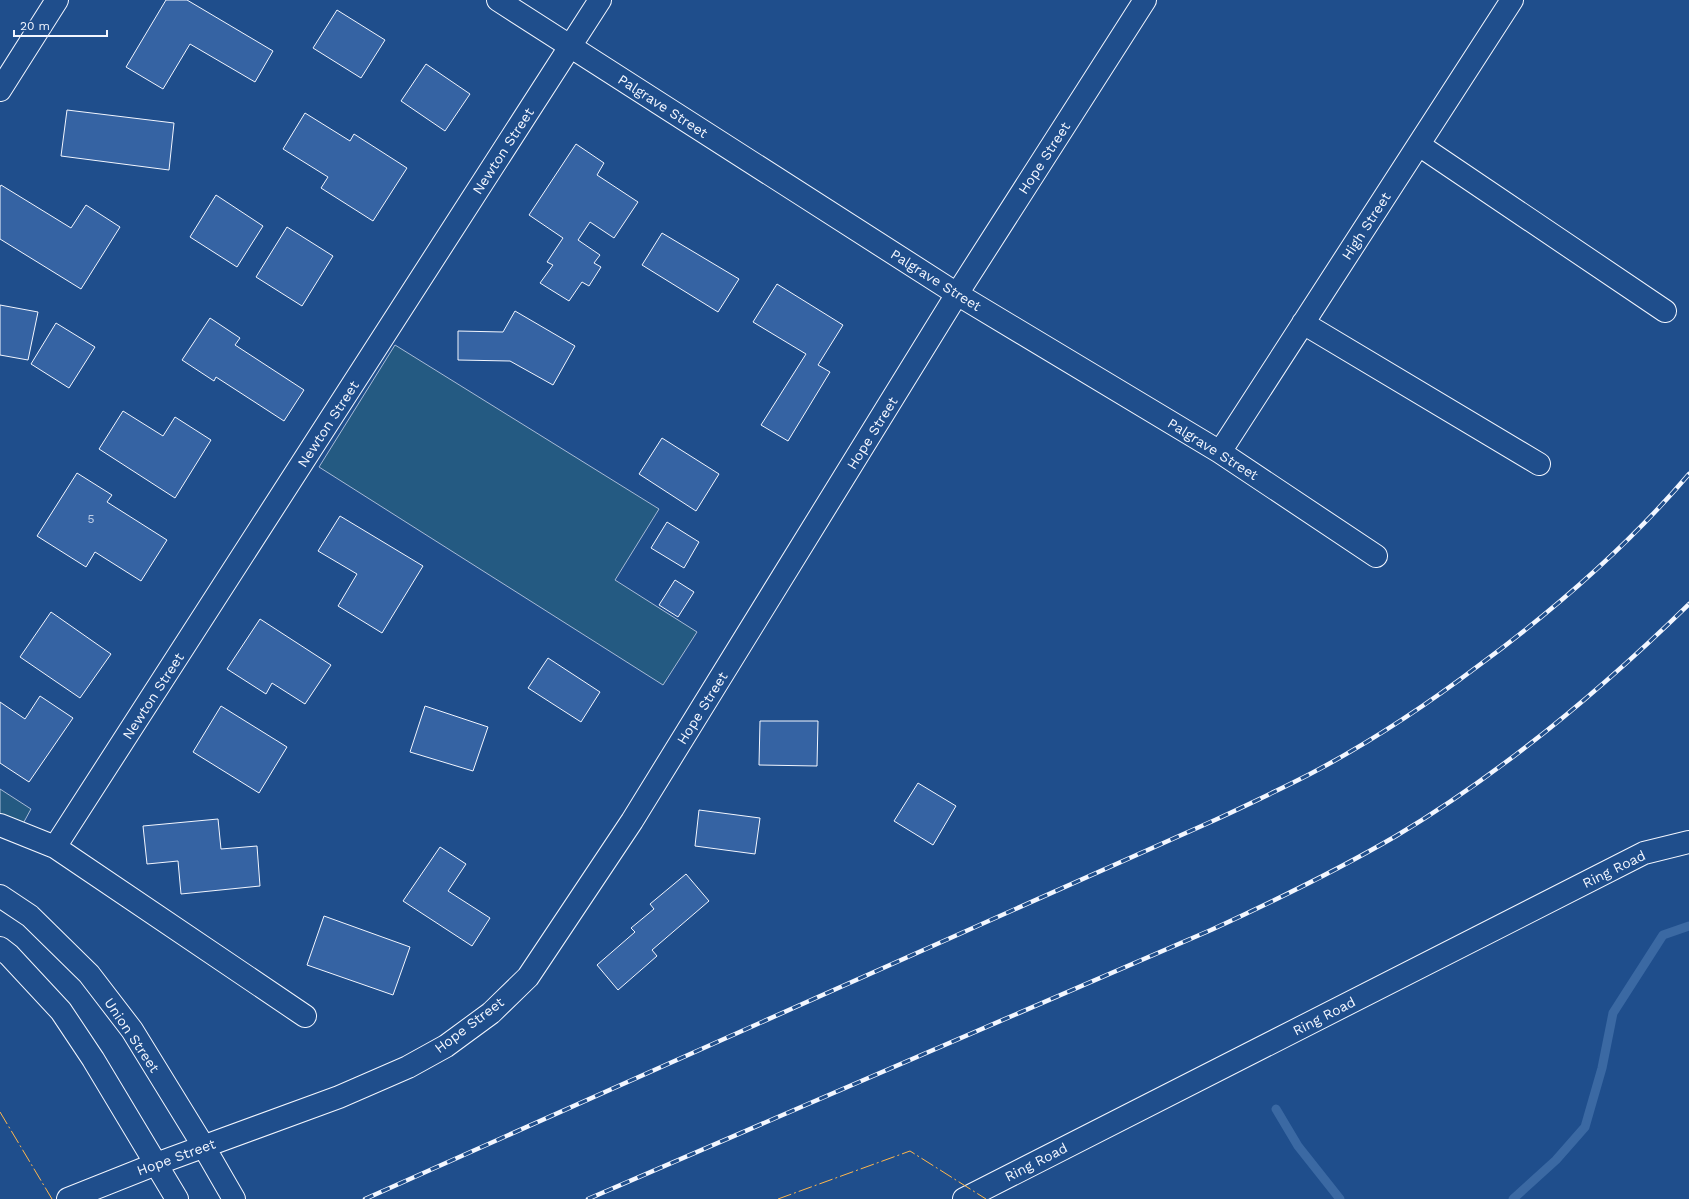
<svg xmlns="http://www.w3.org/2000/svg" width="1689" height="1199" font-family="'Work Sans',sans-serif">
<rect width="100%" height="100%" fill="#1f4e8c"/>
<path fill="#245a82" stroke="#a8bbd7" d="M395,345L659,509L615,580L697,632L663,685L319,467Z
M0,789L31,809L13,842L0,837Z"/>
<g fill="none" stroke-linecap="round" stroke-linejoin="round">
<path stroke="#3b69a3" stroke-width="9" d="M1276,1109L1298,1146L1340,1199
M1513,1199L1556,1160L1585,1127L1602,1068L1613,1013L1663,935L1689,926"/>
</g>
<path fill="#3563a3" stroke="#f2f6ff" d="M166,0H187L273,51L255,82L190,44L163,89L126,67Z
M337,10L385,40L361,78L313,48Z
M426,64L470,94L445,131L401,101Z
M67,110L174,123L169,170L61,156Z
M305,113L350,141L354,134L407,168L373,221L321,188L328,177L283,149Z
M576,144L604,163L597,175L638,202L614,238L590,222L578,240L600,255L594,263L601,267L589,286L582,282L569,301L540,283L553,265L547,262L563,238L529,215Z
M1,185L71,228L86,205L120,227L81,289L0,239V187Z
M216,195L263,226L237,267L190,237Z
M287,227L333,256L302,306L256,277Z
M662,233L739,279L718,312L642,265Z
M777,284L843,325L818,365L830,372L788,441L761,425L806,354L753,322Z
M0,305L38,312L28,360L0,355Z
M515,311L575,346L553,385L510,361L458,360V331L503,332Z
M210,318L240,338L235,345L304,390L284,421L216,377L214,381L182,360Z
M56,323L95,347L69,388L31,364Z
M123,411L163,436L175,417L211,440L175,498L99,449Z
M662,438L719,474L696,511L639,474Z
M77,473L112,495L107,502L167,540L141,581L95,552L86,567L37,536Z
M340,516L423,566L382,633L338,606L357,574L318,551Z
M667,522L699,542L684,568L651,548Z
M675,580L694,592L678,617L659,605Z
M51,612L111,654L80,698L20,657Z
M260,619L331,665L305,704L272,683L266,694L227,669Z
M548,658L600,692L581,722L528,688Z
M40,696L73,718L29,782L0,763V702L25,719Z
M221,706L287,747L259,793L193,752Z
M425,706L488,727L473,771L410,752Z
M760,721H818L817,766L759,765Z
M918,783L956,806L933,845L894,821Z
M699,810L760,818L755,854L695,846Z
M218,819L221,849L257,846L260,886L181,894L178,861L147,864L143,826Z
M440,847L466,864L448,891L490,918L472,946L403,901Z
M686,874L709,901L652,950L657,956L618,990L597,965L635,932L631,928L654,909L650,904Z
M324,916L410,947L393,995L307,965Z"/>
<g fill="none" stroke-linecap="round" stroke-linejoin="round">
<defs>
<path id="minor" d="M498,0L957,294L1220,452L1376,556
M0,90L57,0
M1419,145L1665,311
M1303,323L1539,464
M1220,452L1512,0
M0,825L55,847L305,1016
M55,847L600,0
M0,896L30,916L89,974L132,1030L204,1147L234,1199
M0,948L9,955L61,1011L93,1059L177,1199
M68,1199L156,1164L339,1097L408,1067L446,1046L491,1013L528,977L632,821L957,294L1145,0
M964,1199L1644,853L1689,842"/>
</defs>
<use href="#minor" stroke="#f2f6ff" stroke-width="24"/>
<use href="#minor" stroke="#1f4e8c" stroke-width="22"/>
<defs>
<path id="rail" d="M365,1199L1215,820C1247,805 1279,790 1310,774C1369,743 1425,706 1478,666C1554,610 1627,547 1689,474
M588,1199L1211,930C1274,901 1336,871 1396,836C1503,772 1600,691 1689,604"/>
</defs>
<use href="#rail" stroke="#f2f6ff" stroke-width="4.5"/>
<use href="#rail" stroke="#1f4e8c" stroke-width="3" stroke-dasharray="9" stroke-linecap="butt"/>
<path stroke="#ffb74d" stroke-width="1" stroke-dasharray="14 3 2 3" stroke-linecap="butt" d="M0,1112L52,1199
M778,1199L910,1151L986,1199"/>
</g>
<g text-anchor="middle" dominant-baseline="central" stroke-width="3" stroke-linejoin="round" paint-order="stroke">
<g font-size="12" fill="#c3d1e8">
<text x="91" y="519">5</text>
</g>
<g font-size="14" fill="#f2f6ff" stroke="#1f4e8c">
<text transform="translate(663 106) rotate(33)">Palgrave Street</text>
<text transform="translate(503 151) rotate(-57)">Newton Street</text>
<text transform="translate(1044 158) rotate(-57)">Hope Street</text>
<text transform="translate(1366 226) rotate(-57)">High Street</text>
<text transform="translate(936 280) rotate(32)">Palgrave Street</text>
<text transform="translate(328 424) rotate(-57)">Newton Street</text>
<text transform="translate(872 433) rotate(-58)">Hope Street</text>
<text transform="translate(1213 449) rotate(32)">Palgrave Street</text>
<text transform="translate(153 696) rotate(-57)">Newton Street</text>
<text transform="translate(702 708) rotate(-58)">Hope Street</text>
<text transform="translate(1614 869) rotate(-26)">Ring Road</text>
<text transform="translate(1324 1016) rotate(-27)">Ring Road</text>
<text transform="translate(469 1025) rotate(-37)">Hope Street</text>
<text transform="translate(132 1035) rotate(56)">Union Street</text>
<text transform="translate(176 1157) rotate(-20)">Hope Street</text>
<text transform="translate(1036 1162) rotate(-27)">Ring Road</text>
</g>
</g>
<path d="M14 30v6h93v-6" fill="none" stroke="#f2f6ff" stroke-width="2"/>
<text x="20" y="30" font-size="12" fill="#f2f6ff" stroke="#1f4e8c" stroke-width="3" paint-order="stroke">20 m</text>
</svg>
